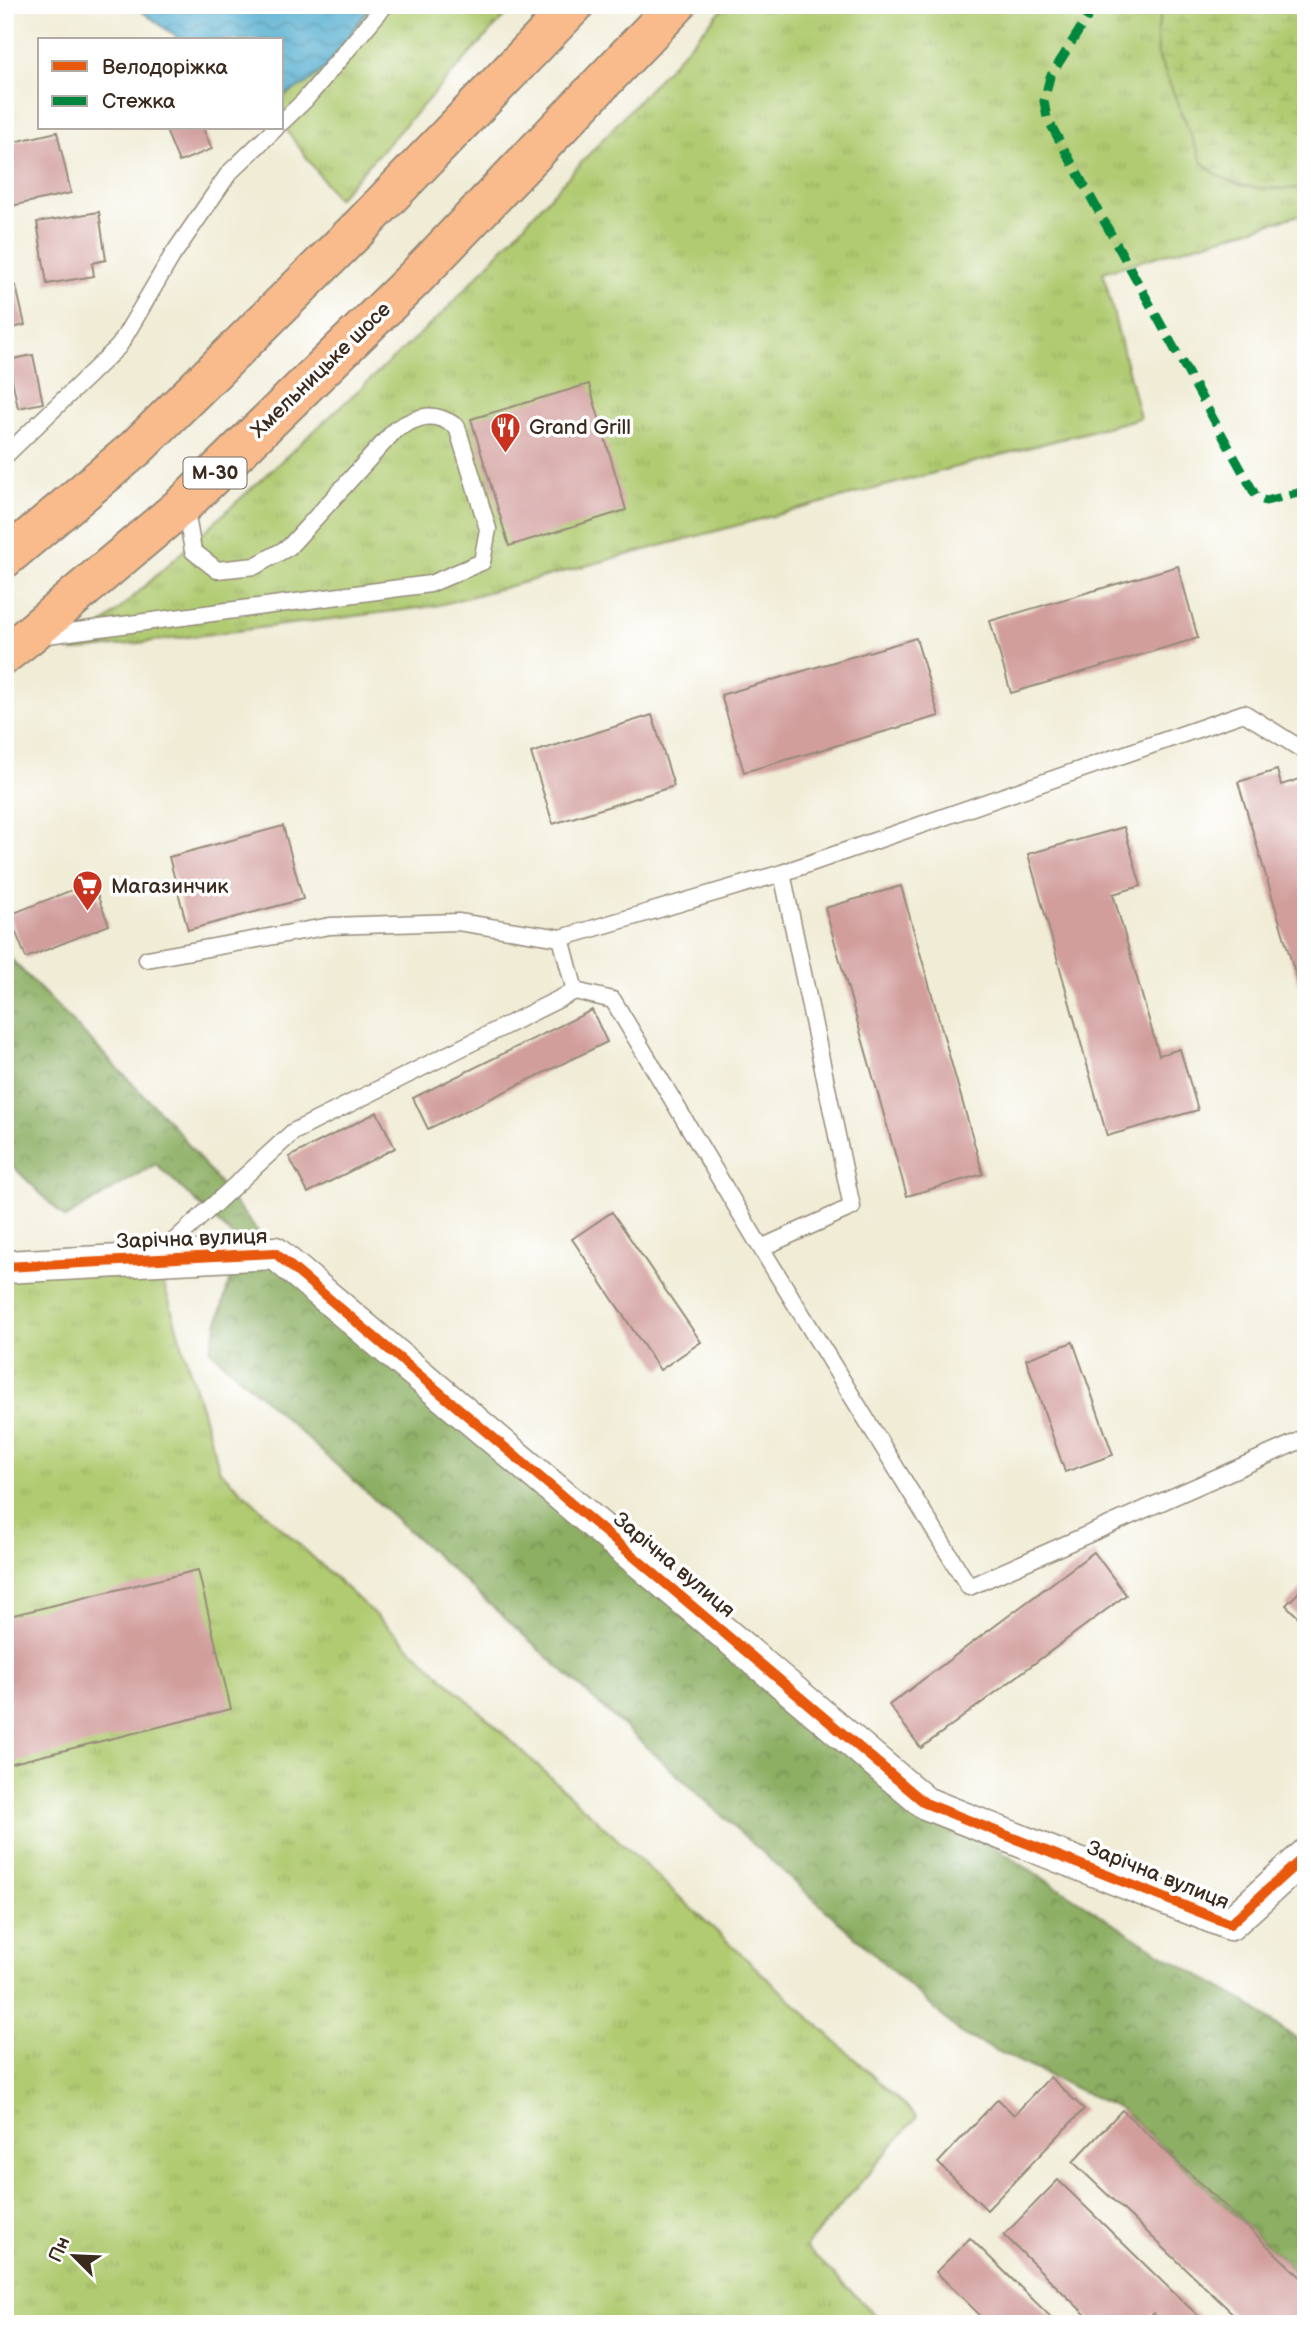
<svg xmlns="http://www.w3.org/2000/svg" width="1311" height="2329" font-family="'Balsamiq Sans',sans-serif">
<defs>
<pattern id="grass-tufts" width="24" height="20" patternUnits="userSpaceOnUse" patternTransform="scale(1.75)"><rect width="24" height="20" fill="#b0cb71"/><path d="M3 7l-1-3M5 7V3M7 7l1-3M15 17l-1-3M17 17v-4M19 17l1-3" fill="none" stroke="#98ae61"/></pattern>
<pattern id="forest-crowns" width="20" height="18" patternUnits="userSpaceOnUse" patternTransform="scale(1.75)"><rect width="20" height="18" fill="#8caf63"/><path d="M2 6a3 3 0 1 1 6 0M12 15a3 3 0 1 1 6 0" fill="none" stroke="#748f51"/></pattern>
<pattern id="wetland-marsh" width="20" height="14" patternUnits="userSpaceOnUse" patternTransform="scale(1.75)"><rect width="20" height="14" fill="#b0cb71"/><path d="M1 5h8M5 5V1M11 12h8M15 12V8" fill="none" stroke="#98ae61"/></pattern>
<pattern id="water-waves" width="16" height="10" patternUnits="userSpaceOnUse" patternTransform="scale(1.75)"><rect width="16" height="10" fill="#52adcf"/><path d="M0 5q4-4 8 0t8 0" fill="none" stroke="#458da7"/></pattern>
</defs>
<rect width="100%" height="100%" fill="#fff"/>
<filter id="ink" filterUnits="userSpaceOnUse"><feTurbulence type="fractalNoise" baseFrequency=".0143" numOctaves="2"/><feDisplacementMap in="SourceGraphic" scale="14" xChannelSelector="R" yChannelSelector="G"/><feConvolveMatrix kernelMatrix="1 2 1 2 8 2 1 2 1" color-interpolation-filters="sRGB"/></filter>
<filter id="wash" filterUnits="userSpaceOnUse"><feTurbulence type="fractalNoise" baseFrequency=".00686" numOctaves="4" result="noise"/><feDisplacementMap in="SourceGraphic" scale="28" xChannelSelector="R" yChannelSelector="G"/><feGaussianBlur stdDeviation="1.57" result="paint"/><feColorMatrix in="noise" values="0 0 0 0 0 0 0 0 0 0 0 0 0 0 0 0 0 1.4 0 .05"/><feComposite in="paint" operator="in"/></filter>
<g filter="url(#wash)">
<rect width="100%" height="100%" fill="#f0ecd6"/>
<path fill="url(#grass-tufts)" stroke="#767a48" stroke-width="2" d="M371,5H515L337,199L282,124V96L306,84L326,67Z
M726,5H1306V213L1103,272L1140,418L435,606L74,651L445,311Z
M156,1258L220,1471L917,2117L805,2247L885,2324H5V1267Z"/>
<path fill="url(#forest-crowns)" stroke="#646c40" stroke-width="2" d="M5,953L171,1123L275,1253L925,1803L1159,1952L1246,2002L1306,2046V2282L1122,2110L963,2035L210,1350L240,1243L156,1164L65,1218L5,1158Z"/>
<path fill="url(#wetland-marsh)" stroke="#767a48" stroke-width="2" d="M1163,5H1306V188C1267,190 1227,192 1201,160L1158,55L1157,33Z"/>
<path fill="url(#water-waves)" stroke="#466c76" stroke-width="2" d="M133,5H371L326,67L306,84L282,96V40H181Z"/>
<g id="blocks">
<path fill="#d19e9c" d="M165,128H203L212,149L179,162Z
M57,132L71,193L11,206L5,180V144Z
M99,212L106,260L92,263L94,276L47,284L37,222Z
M16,286L25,325L5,330V288Z
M33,355L43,403L18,408L8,360Z
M589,384L626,510L509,546L471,419Z
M1178,566L1198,638L1011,693L990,621Z
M916,638L939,716L744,772L721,695Z
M652,715L674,786L553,824L531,753Z
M1277,770L1281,785L1306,777L1305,1007L1238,782Z
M283,826L303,899L188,930L169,857Z
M1124,827L1141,886L1113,894L1159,1055L1180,1049L1198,1110L1107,1136L1028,854Z
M92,882L109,925L26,958L9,915Z
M901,886L983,1174L907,1196L825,908Z
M592,1010L607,1042L428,1129L413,1098Z
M377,1112L395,1148L308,1193L289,1157Z
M612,1212L701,1342L660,1370L572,1239Z
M1073,1342L1113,1455L1065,1472L1026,1359Z
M1094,1552L1126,1595L921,1748L889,1705Z
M198,1570L231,1709L5,1765V1617Z
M1306,1585V1625L1286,1605Z
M1050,2077L1084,2109L987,2210L938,2163L998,2099L1014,2115Z
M1122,2110L1306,2282V2324H1244L1073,2162Z
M1058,2180L1173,2292L1207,2324H1163L1153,2313L1143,2324H1095L1004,2235Z
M970,2238L1058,2324H989L936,2272Z"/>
</g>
</g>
<g filter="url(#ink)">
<use href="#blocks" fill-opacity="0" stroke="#968b7a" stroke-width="2"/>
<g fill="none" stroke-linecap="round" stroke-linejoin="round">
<defs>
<path id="service" d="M282,122L304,101L385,5
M5,456L119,346L172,256L229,173L276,128
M40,636L430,584L482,562L488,529L457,427C433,410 419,416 396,429L289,547L255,566L217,570L193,551L185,504
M147,959L330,926L458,922L561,938
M575,991L613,1000L761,1248L969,1587L1306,1438
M761,1248L852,1207L782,873
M158,1256L293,1132L575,991L561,938L782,873L1244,713L1306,752"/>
<path id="minor" d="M5,1267L275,1253L925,1803L1230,1924L1306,1855"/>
<path id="trunk" d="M5,558L136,448L362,225L574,5
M5,654L27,637L185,503L414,279L676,5"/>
</defs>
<use href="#service" stroke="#968b7a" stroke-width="19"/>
<use href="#minor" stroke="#968b7a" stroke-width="35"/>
<use href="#trunk" stroke="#968b7a" stroke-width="42"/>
<use href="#service" stroke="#fff" stroke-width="16"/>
<use href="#minor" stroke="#fff" stroke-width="32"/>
<use href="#trunk" stroke="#fabb8c" stroke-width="38"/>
<path stroke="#00873e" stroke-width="9" stroke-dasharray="18 9" stroke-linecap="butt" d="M1095,5L1050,77L1044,101L1047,118L1257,498L1266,501L1306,491"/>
<defs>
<path id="cycleway" d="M5,1267L275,1253L925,1803L1230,1924L1306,1855"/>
</defs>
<use href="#cycleway" stroke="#fff" stroke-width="15"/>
<use href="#cycleway" stroke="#e8590c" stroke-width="10"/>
</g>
</g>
<defs>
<symbol id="restaurant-pin" viewBox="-11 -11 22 30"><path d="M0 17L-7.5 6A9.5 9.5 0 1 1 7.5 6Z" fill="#c8321e" stroke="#fff"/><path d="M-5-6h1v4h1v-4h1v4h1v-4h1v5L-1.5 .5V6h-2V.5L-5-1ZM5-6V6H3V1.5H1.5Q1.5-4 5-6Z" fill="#fff"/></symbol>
<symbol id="supermarket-pin" viewBox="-11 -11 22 30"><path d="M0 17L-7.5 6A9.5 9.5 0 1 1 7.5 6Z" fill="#c8321e" stroke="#fff"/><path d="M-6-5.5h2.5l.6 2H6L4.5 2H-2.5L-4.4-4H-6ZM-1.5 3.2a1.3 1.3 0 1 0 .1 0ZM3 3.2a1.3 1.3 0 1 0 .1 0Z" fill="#fff"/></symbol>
</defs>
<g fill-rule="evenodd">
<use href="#restaurant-pin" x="488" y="410" width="35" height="47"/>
<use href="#supermarket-pin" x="70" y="868" width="35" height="47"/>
</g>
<g text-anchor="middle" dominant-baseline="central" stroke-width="7" stroke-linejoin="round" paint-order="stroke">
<rect fill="#fff" stroke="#766a62" stroke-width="2" x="183.5" y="457.5" width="63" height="31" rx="5"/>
<g font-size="19" font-weight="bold" fill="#3b2a1e">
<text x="215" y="473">М-30</text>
</g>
<g font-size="21" fill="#3b2a1e" stroke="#fff">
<text transform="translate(321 370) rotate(-44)">Хмельницьке шосе</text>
<text transform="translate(192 1239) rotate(-2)">Зарічна вулиця</text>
<text transform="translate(674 1565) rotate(40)">Зарічна вулиця</text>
<text transform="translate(1158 1875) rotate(22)">Зарічна вулиця</text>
</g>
<g font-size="21" fill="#3b2a1e" stroke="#fff" text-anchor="start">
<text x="529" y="427">Grand Grill</text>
<text x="111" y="886">Магазинчик</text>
</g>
</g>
<rect width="1311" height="2329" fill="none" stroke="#fff" stroke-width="28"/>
<rect x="38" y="38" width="245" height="91" fill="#ffffff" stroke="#b1aaa5" stroke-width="2"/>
<rect x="52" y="61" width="35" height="10" fill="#e8590c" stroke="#b1aaa5" stroke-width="2"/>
<text x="102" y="74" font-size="21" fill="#3b2a1e">Велодоріжка</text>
<rect x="52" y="96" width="35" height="10" fill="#00873e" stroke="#b1aaa5" stroke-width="2"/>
<text x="102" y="108" font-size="21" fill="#3b2a1e">Стежка</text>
<g transform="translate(74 2256) rotate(294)" stroke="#ffffff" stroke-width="5" paint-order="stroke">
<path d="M0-5L12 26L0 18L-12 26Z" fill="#3b2a1e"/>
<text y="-10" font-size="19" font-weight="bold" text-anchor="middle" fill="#3b2a1e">Пн</text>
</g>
</svg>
